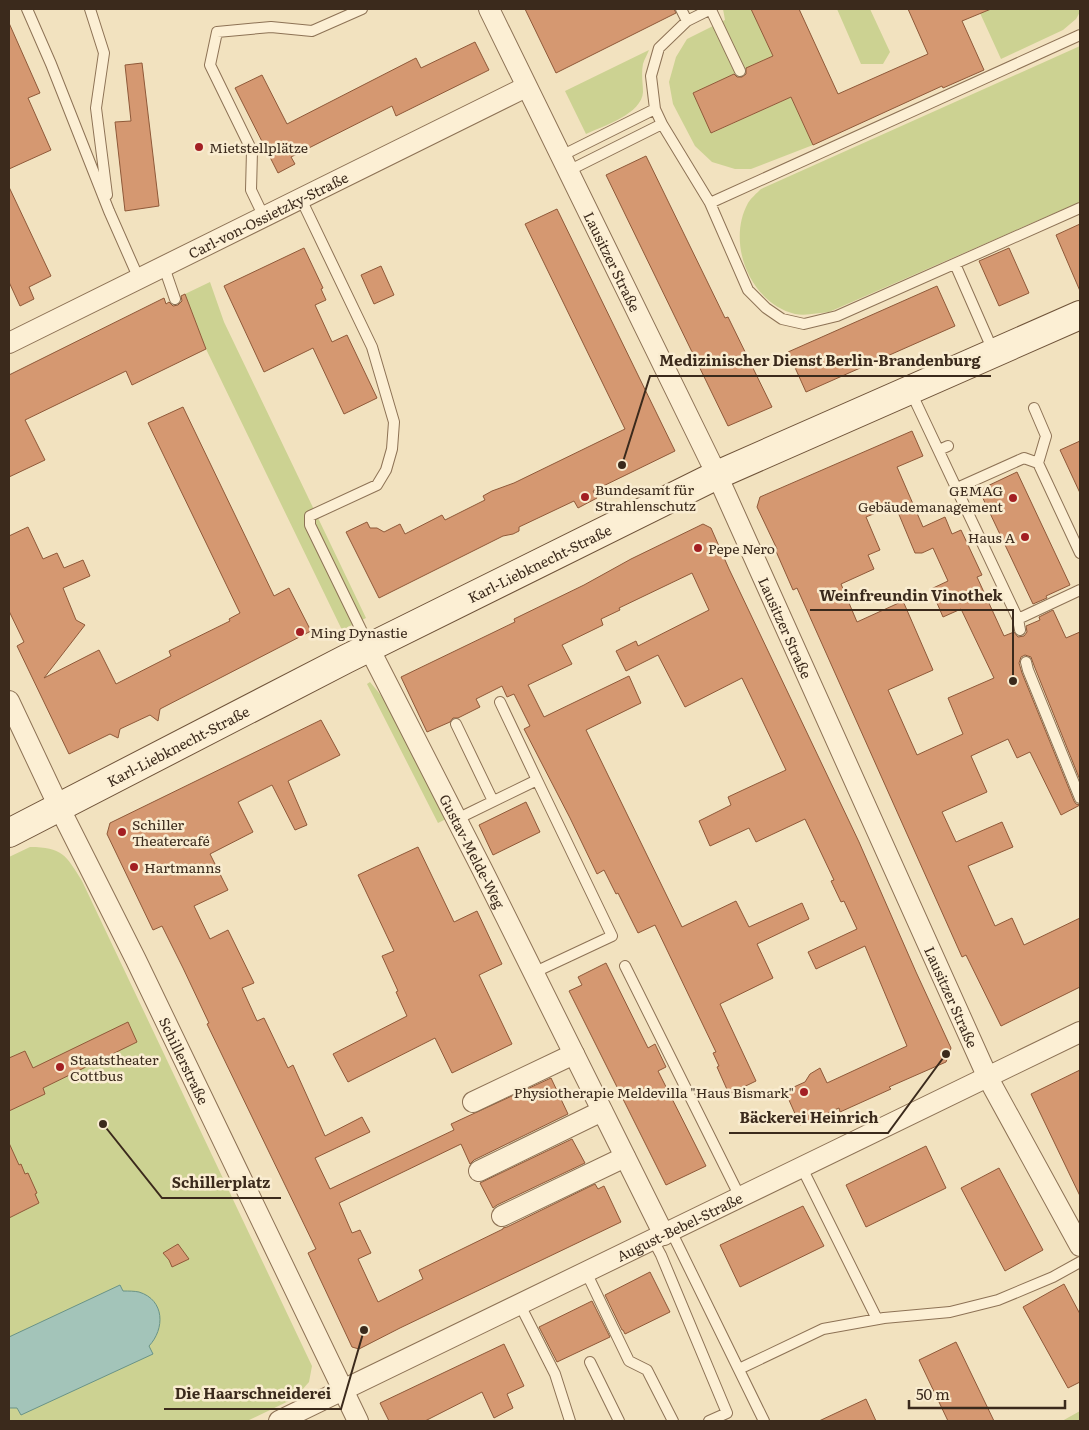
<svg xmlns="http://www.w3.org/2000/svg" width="1089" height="1430" font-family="Literata,serif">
<rect width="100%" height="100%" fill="#f2e2bf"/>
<path fill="#ccd292" d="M723,9H755L752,11L773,56L693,93L712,133L791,97L813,145L751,169H735L712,162L695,146L673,104L669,82L676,57L687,39L725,20Z
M837,9H870L890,52L883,64H861Z
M990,9H1080V12L1076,19L1063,30L1001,59L980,13Z
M1080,46V202L829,312C818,313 806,316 795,314C750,303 726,243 748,203C751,198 757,193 761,189Z
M649,50C647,55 644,60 643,64C641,74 643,83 643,92C642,114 603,126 586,134L565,91Z
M210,282L224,322L366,618L342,630L206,349L185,294Z
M370,682L397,715L448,818L438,823L367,684Z
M30,847C62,847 66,855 82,881L312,1366L309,1382L295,1398L247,1421H9V857Z
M1080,1411V1421H1062Z"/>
<path fill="#a3c4b9" stroke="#699387" d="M120,1285L123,1291C129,1291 134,1291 139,1292C165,1300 165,1329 149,1346L153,1354L21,1415L17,1408H9V1337Z"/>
<path fill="#d59871" stroke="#8f5939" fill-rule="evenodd" d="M525,9H674L676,13L556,73Z
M751,9H799L838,94L928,54L908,9H991L962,21L984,70L943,88L942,86L813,145L791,97L711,133L693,93L734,74L737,77H742L746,74V68L773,56Z
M9,23L40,93L28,98L51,150L9,169Z
M475,42L489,70L396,116L392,106L291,157L295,164L278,173L235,88L262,75L287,124L416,58L421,68Z
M142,63L159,206L125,211L115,122L131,121L125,65Z
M646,156L725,318L728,317L772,407L728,426L606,175Z
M9,187L51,276L29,287L34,299L20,306L9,282Z
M557,209L675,451L593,491L597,498L578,508L574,501L519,527V531L513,534L503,536L379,598L346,532L367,522L370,528H377L384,532L400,524L405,534L442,515L445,520L485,500L483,496L492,491L514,483L625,429L525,224Z
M1080,224V291L1056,235Z
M304,248L323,288L321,289L326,300L315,305L332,342L347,335L377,398L344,414L313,348L264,372L224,286Z
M1009,248L1029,293L999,306L979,261Z
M381,266L394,295L374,304L361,275Z
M937,286L955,326L806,392L788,352Z
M185,294L206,349L132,385L126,371L25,420L45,460L9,477V375L164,298L166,304L169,302L173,306L178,305L182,301L181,296Z
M183,407L274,596L289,588L311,631L160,709L158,721L150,715L120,729L118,738L110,734L69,754L17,646L24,642L9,611V536L28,527L43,559L57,553L64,568L83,560L90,576L63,588L76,620L85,625L44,678L99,650L116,684L171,656L169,651L230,621L229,619L240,613L148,423Z
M912,431L923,456L897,467L923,527L945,517L952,534L961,530L982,575L977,577L1004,636L1014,632L1018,637L1024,636L1027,632L1026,626L1040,620L1039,617L1053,610L1066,638L1080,632V780L1035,668L1032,660L1031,657L1025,655L1021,657L1019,663L1022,673L1074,801L1076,804L1080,805L1061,815L1030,752L1017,758L1008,739L971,756L987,792L942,812L956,842L1002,822L1013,847L968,866L995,926L1012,918L1024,945L1080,918V987L1001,1026L966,955L962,957L797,588L793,590L775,549H777L757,507L760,497ZM895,505L915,553H922L933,548L948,581L931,589L943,617L961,609L994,678L948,698L963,734L917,755L888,690L933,670L903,601L857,622L841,584L874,569L868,555L880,550L866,517Z
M1080,441V493L1060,450Z
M1017,472L1070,585L1046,596L1047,598L1033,604L979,490Z
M703,524L711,528L729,569L859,842L916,972L951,1048L946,1062L889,1087L891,1089L840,1112L839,1108L800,1125L785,1091L805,1082L810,1074L820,1068L827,1083L907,1046L865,946L816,969L808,952L857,929L844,901L841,902L831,881L834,880L805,819L756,842L749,828L710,846L699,821L731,805L728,797L786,770L742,678L685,707L658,655L626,671L616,651L636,641L638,646L709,610L692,573L619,608L620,610L601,619L603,625L562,645L572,664L528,685L544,717L629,676L641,703L586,730L682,927L736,901L749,927L802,903L809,919L757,944L773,978L720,1004L756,1081L729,1094L717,1067L719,1066L713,1053L716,1052L655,925L638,933L618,893L616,894L604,870L597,874L570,818L524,729L530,726L514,694L507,697L502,686L476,699L480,707L458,718H453L450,722L427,732L401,677L515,622L514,619L584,585L631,559Z
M321,720L340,755L288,781L307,825L295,830L272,785L238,802L253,832L210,854L228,890L194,906L210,939L228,930L254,983L242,988L257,1021L264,1018L288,1068L293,1065L325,1136L362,1117L370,1132L315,1158L330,1189L454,1130L451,1124L551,1078L568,1114L474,1160L470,1164L461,1144L339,1203L352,1233L360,1230L371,1253L358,1259L378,1302L423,1279L419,1270L503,1229V1228L507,1227L595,1184L598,1189L604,1186L621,1222L400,1328L359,1349L352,1347L314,1266L308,1253L316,1249L207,1024L209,1023L183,968L162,926L153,930L107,834L110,823Z
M526,802L540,832L493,855L479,825Z
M418,847L454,922L477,911L502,964L479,975L512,1044L452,1073L435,1038L348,1082L333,1054L407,1016L396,992L398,991L382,956L394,951L358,875Z
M606,963L648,1048L655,1044L666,1067L658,1071L706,1166L666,1185L569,991L582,985L578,977Z
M128,1022L137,1042L43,1088L45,1094L9,1111V1058L25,1051L33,1068Z
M1080,1070V1196L1031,1094Z
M572,1139L585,1163L497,1205L493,1208L480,1183Z
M9,1143L19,1165L21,1164L25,1174L28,1173L37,1193L35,1194L39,1203L9,1218Z
M926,1146L946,1188L866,1227L846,1185Z
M999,1168L1043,1250L1005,1271L961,1188Z
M803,1206L824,1246L740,1287L720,1245Z
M178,1244L189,1259L172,1267L169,1260L163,1253Z
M650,1272L670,1312L625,1334L623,1330H622L605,1295Z
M1064,1284L1080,1314V1382L1068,1388L1023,1307Z
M592,1301L610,1337L557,1362L539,1327Z
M956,1342L994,1421H948L919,1360Z
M504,1344L524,1386L507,1394L513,1408L494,1418L482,1392L425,1421H389L380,1403Z
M866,1399L876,1421H819Z"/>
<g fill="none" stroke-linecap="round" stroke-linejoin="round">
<defs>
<path id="lane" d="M27,9L51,64L109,211L139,279
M90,9L104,53L96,108L107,195
M681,9L687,21
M711,10L740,71
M1080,35L710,203L748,290L766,308L782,319L804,324L837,316L1080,208
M561,156L655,109
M568,171L662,124
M301,199L372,347L394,422L392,449L386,470L377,485L310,516V525L369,646
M710,203L662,124L655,109L651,76L659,48L687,21L711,9
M264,217L251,190L252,151L210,65L217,32L271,27L312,31L362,9
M955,264L994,353
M164,267L175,299
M910,390L1018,619L1020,630
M1034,408L1046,436L1038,463L1080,553
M939,450L948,446
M957,488L1024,458L1038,463
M1018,619L1080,590
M1026,662L1028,670L1080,798
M500,702L537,780
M456,724L493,801
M457,819L537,780L612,936L533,973
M625,966L740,1197
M802,1168L877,1319
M671,1231L764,1421
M653,1240L661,1255L727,1413L709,1421
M586,1272L629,1361L647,1370L673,1421
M520,1305L555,1374L570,1421
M590,1362L619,1421
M739,1369L823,1329L884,1318L950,1312L998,1300L1053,1277L1080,1262"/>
<g id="street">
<path id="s1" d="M489,9L717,475L988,1078L1080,1246"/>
<path id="s2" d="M9,343L526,87"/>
<path id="s3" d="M369,648L482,869L664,1235"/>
<path id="s4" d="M9,701L59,807L136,960L358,1421"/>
<path d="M473,1102L574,1054"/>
<path d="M479,1171L602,1111"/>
<path d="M502,1216L625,1157"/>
<path id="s5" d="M279,1421L1080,1032"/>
</g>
<g id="secondary">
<path id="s6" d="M9,833L346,659L717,475L1080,315"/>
</g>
</defs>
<use href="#lane" stroke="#8d7255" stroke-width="12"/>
<use href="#street" stroke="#8d7255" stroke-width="22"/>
<use href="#secondary" stroke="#6f5339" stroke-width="30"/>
<use href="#lane" stroke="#fcefd4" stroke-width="10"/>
<use href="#street" stroke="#fcefd4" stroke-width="20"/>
<use href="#secondary" stroke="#fcefd4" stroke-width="28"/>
</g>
<g fill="#a31f23" stroke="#f9ecd0" stroke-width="2">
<circle cx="199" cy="147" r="5"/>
<circle cx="585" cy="497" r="5"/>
<circle cx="1013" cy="498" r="5"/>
<circle cx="1025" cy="537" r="5"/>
<circle cx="698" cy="548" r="5"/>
<circle cx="300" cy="632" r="5"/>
<circle cx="122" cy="832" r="5"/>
<circle cx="134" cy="867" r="5"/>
<circle cx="60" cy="1067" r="5"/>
<circle cx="804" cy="1092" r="5"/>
</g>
<g text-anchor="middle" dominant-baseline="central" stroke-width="5" stroke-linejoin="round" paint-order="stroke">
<g font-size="14" fill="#3b2a1c" stroke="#f9ecd0" text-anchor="start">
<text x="209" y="147">Mietstellplätze</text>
<text x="595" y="489">Bundesamt für<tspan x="595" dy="16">Strahlenschutz</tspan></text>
<text x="1003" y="490" text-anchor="end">GEMAG<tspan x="1003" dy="16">Gebäudemanagement</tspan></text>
<text x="1015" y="537" text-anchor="end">Haus A</text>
<text x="708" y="548">Pepe Nero</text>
<text x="310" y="632">Ming Dynastie</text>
<text x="132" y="824">Schiller<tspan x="132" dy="16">Theatercafé</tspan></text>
<text x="144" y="867">Hartmanns</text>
<text x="70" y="1059">Staatstheater<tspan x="70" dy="16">Cottbus</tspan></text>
<text x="794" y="1092" text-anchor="end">Physiotherapie Meldevilla "Haus Bismark"</text>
</g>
<g font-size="14" fill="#3b2a1c" stroke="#f9ecd0">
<text stroke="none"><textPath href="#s2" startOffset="289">Carl-von-Ossietzky-Straße</textPath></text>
<text stroke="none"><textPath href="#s1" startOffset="281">Lausitzer Straße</textPath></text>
<text stroke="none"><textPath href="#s6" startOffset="595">Karl-Liebknecht-Straße</textPath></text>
<text stroke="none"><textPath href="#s1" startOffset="686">Lausitzer Straße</textPath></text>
<text stroke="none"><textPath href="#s6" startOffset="190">Karl-Liebknecht-Straße</textPath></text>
<text stroke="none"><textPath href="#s3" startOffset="228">Gustav-Melde-Weg</textPath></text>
<text stroke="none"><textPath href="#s1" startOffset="1091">Lausitzer Straße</textPath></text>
<text stroke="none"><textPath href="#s4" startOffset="400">Schillerstraße</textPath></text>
<text stroke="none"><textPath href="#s5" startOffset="445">August-Bebel-Straße</textPath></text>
</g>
</g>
<path fill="none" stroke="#3b2a1c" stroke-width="2" d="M622 465L650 376H991M1013 681L1013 610H810M946 1054L888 1133H729M103 1124L162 1198H281M364 1330L341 1409H164"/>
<g fill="#3b2a1c" stroke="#f9ecd0" stroke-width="2">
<circle cx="622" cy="465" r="5"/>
<circle cx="1013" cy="681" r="5"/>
<circle cx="946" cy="1054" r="5"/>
<circle cx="103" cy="1124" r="5"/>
<circle cx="364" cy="1330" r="5"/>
</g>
<g font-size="15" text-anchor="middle" font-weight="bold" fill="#3b2a1c" stroke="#f9ecd0" stroke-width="5" stroke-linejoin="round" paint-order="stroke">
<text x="820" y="366">Medizinischer Dienst Berlin-Brandenburg</text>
<text x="911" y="601">Weinfreundin Vinothek</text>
<text x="809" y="1123">Bäckerei Heinrich</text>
<text x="221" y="1188">Schillerplatz</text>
<text x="253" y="1399">Die Haarschneiderei</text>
</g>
<rect width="1089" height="1430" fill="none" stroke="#3b2a1c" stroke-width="20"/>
<path d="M909 1400v8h156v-8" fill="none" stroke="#3b2a1c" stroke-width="2.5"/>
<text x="916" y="1400" font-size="15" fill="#3b2a1c" stroke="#f9ecd0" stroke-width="4" paint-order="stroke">50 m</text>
</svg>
